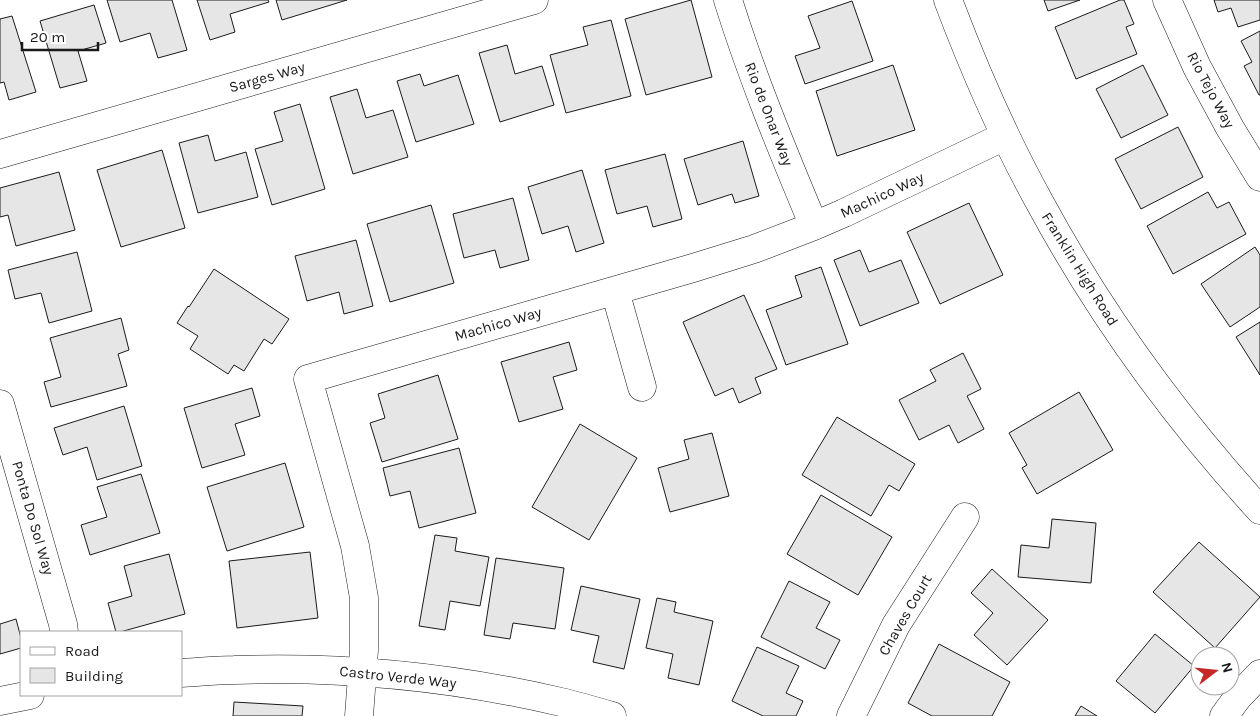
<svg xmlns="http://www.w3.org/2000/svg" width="1260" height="716" font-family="Karla,sans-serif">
<rect width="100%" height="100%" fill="#fff"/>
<path fill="#e6e6e6" stroke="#1a1a1a" d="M107,0H172L187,50L158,58L150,33L120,42Z
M197,0H268L269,2L230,14L235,32L210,40Z
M276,0H347L282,20Z
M691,0L712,77L646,95L625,19Z
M1044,0H1080L1048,11Z
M1120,0H1124L1134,24L1126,27L1137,54L1076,79L1055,27Z
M1214,0H1260V20L1238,27L1231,8L1218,12Z
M852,1L873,61L805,84L795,56L820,48L808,16Z
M94,5L106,43L78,51L87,81L60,88L40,21Z
M12,16L36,92L9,100L4,82L0,83V19Z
M611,20L631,96L566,113L550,55L588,45L583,27Z
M1260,31V95H1259L1244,66L1252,62L1241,41Z
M507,45L515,74L542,66L554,105L500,122L479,53Z
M893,65L915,130L837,156L816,91Z
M1143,65L1168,115L1121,138L1096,89Z
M420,74L424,86L458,75L474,124L416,142L397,81Z
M357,89L366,118L393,110L408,157L353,174L330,97Z
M300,104L325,189L272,205L255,149L283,141L274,112Z
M1178,127L1203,177L1141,209L1115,159Z
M208,135L215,161L246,152L258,197L198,213L179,143Z
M743,141L759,196L735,203L732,194L698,205L684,159Z
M162,150L185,228L121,247L97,170Z
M665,154L682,219L653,227L647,206L617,214L605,170Z
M582,170L604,243L576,252L568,226L542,234L528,187Z
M59,172L75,230L16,246L8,215L0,217V188Z
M1208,192L1217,208L1229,202L1246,234L1173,274L1147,226Z
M513,198L529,260L500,268L495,250L464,258L453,214Z
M969,203L1003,275L940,304L907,232Z
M431,205L454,283L390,302L367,224Z
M356,240L373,306L344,314L339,292L307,301L295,256Z
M1255,247L1260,255V307L1230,327L1201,284Z
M860,250L869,272L901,260L919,303L860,326L834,260Z
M77,252L92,311L49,323L41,293L15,299L8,270Z
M821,267L848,344L786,365L766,310L802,297L795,276Z
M214,269L289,319L272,344L264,339L244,371L234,365L228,374L190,349L198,336L177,323L188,306L189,307Z
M744,295L777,369L755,378L761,393L739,403L733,388L715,396L683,322Z
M121,318L129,350L118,354L127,386L51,407L44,382L61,377L50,338Z
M1260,322V375L1236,337Z
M569,342L577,370L553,377L563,409L519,422L501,362Z
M963,353L981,389L967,396L984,429L958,443L949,425L919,440L899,400L936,381L930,370Z
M438,375L458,439L382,462L370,423L385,418L378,394Z
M252,388L260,416L235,424L245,455L202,468L184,408Z
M1079,392L1113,450L1037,494L1022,468L1027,465L1009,433Z
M124,406L142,466L97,480L87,447L63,455L54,428Z
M837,417L915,464L899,491L889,485L871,516L802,475Z
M580,424L637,458L589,540L532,507Z
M712,433L729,496L670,512L658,468L689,459L684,440Z
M459,448L476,513L419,528L410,491L390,496L383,468Z
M285,463L304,527L227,551L207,487Z
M141,474L160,533L90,555L81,525L107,517L97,487Z
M821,495L892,537L858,595L787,554Z
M1052,519L1096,523L1091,583L1018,577L1021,545L1049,548Z
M435,535L457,538L455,551L489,557L480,606L450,601L445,630L419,626Z
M1199,542L1260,597L1215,648L1153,592Z
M310,552L318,618L237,628L229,561Z
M169,554L185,614L120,632H116L108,603L132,596L124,566Z
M496,558L564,568L555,629L513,623L510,639L484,635Z
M992,569L1048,620L1007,665L974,635L993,613L971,593Z
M789,581L830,602L816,628L840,640L825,669L761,637Z
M581,586L640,599L624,669L593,662L599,636L571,630Z
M657,598L676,602L674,612L713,621L699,685L668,678L673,654L646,648Z
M16,619L21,638V648L0,654V624Z
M1155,634L1194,666L1155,713L1116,681Z
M939,644L1010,682L992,716H932L908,703Z
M757,647L799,666L786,693L803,701L796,716H763L732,701Z
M234,702L303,706L302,716H233Z
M1081,706L1097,716H1075Z"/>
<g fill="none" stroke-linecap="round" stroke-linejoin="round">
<defs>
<path id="minor" d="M728,0C752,77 783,152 814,226
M948,0C974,69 1004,138 1040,203C1100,314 1175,417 1260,510
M1167,0L1197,67L1230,128L1260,177
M0,154L534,0
M615,291L642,387
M0,404L63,624L64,632
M181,673C199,672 216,670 234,670C344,666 454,677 561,702C578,706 595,711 612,716
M0,701L30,695
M359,716L364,650V598L355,546L308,379L693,268L754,249L814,226L844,213L1005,136
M851,716L896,625L965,517
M1224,716L1238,697L1260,674"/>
</defs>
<use href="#minor" stroke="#1a1a1a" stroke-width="29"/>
<use href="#minor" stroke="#fff" stroke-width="28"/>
</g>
<g text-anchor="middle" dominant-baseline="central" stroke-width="4" stroke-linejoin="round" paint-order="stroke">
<g font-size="15" fill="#1a1a1a" stroke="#fff">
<text transform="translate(267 77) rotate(-16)">Sarges Way</text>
<text transform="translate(1211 90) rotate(62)">Rio Tejo Way</text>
<text transform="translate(769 114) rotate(69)">Rio de Onar Way</text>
<text transform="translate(882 195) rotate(-25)">Machico Way</text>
<text transform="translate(1080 269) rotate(58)">Franklin High Road</text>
<text transform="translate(498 324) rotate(-16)">Machico Way</text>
<text transform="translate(33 518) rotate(74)">Ponta Do Sol Way</text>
<text transform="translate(905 615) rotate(-60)">Chaves Court</text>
<text transform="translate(398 677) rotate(6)">Castro Verde Way</text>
</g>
</g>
<rect x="20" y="631" width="162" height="65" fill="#ffffff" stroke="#a3a3a3"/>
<rect x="30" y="647" width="25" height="8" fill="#ffffff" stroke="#a3a3a3"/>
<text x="65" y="656" font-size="15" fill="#1a1a1a">Road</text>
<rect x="30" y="668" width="25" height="15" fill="#e6e6e6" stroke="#a3a3a3"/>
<text x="65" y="681" font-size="15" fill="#1a1a1a">Building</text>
<g transform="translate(1215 671) rotate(74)"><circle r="24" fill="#ffffff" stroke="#a3a3a3"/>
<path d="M0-4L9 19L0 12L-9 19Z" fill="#c62828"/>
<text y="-8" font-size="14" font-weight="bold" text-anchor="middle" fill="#1a1a1a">N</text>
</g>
<path d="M22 42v8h76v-8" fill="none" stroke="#1a1a1a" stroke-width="2.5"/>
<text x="30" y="42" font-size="15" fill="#1a1a1a" stroke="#ffffff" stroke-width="4" paint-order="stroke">20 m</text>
</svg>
